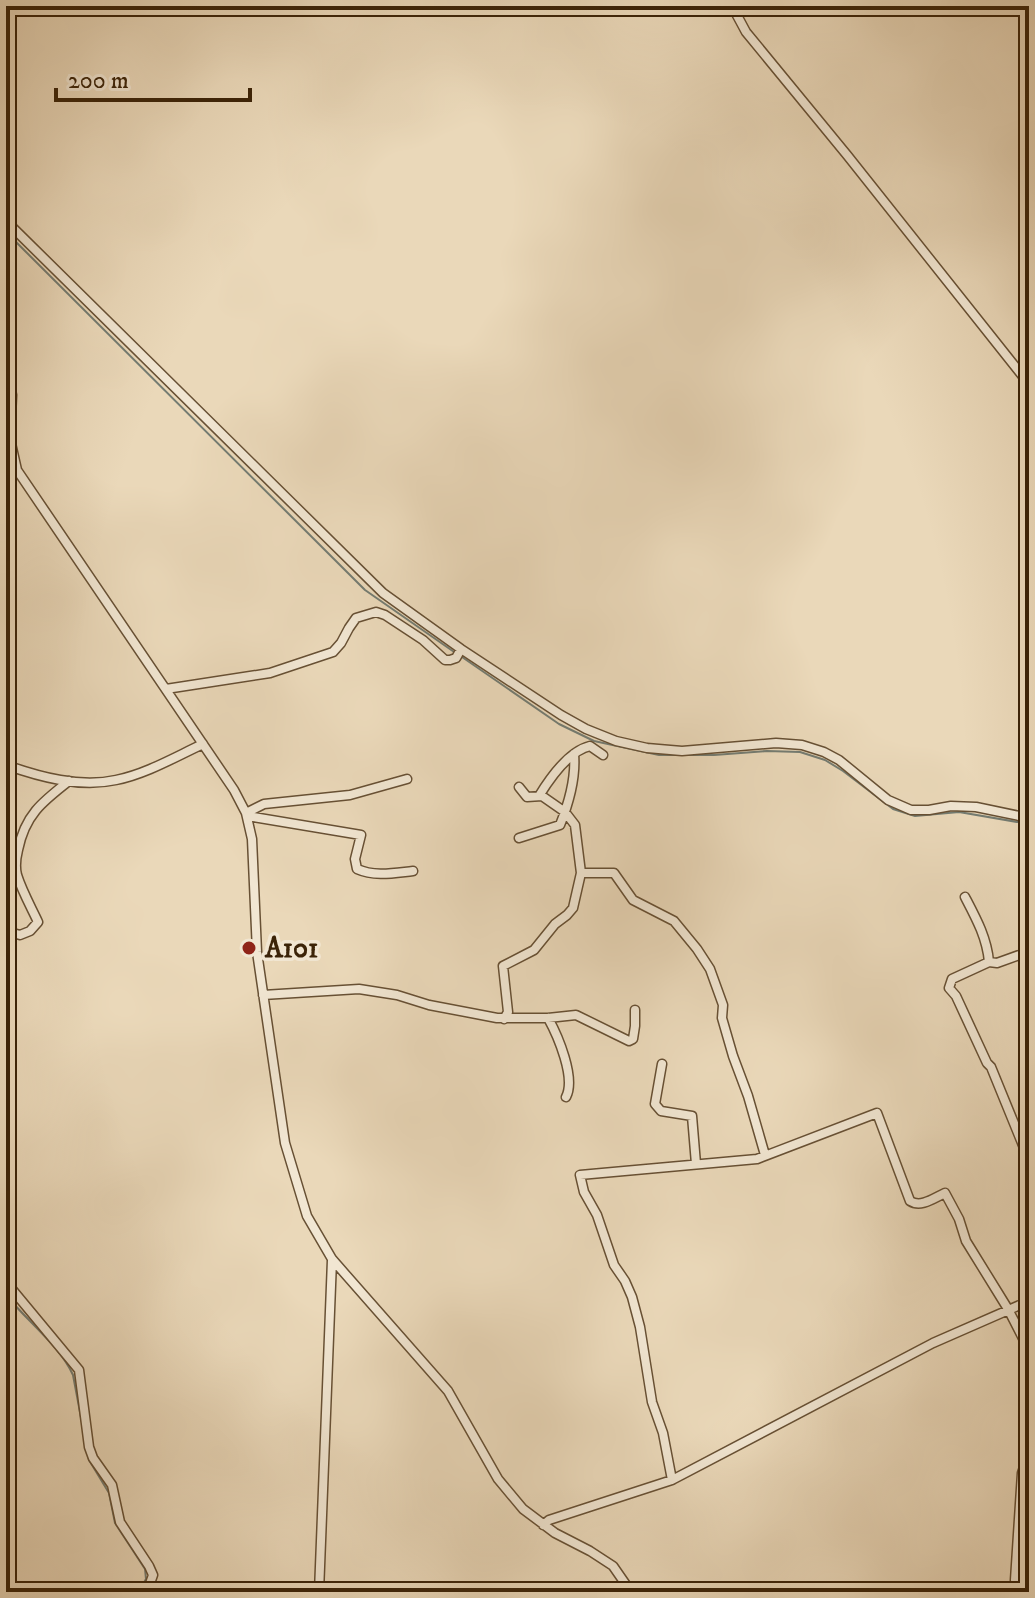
<svg xmlns="http://www.w3.org/2000/svg" width="1035" height="1598" font-family="'IM FELL DW Pica',serif">
<rect width="100%" height="100%" fill="#ead8b9"/>
<filter id="stains"><feTurbulence type="fractalNoise" baseFrequency=".0025" numOctaves="4"/><feColorMatrix values="0 0 0 0 .2 0 0 0 0 .09 0 0 0 0 .02 0 0 0 .5 -.17"/></filter>
<radialGradient id="worn" r=".72"><stop offset=".6" stop-color="#630" stop-opacity="0"/><stop offset="1" stop-color="#630" stop-opacity=".3"/></radialGradient>
<g fill="none" stroke-linecap="round" stroke-linejoin="round">
<path stroke="#747c72" stroke-width="2" d="M6,232L365,590L457,654
M462,657L559,724L594,741L659,755H714L767,751L800,752L825,760L843,771L893,809L915,816L959,812L1029,824
M6,1295C27,1321 60,1346 73,1375L89,1460L109,1493L115,1523L145,1569L146,1579L139,1592"/>
<defs>
<path id="minor" d="M732,6L746,32L847,155L1029,384
M6,12L24,6
M6,221L383,593L461,649L561,715L586,729L616,741L647,748L682,751L776,743L802,745L824,752L839,760L888,800L911,810H929L951,806L976,807L1029,818
M6,365L12,395L10,439L17,470L234,790L246,813L252,839L257,952L285,1143L307,1216L332,1259L448,1391L498,1479L523,1509L555,1533L590,1551L613,1566L631,1592
M166,689L270,673L333,652L341,643L349,628L356,618L376,612L385,615L423,640L445,660H450L456,658L461,649
M6,765C40,777 80,788 116,780C146,774 175,757 203,744
M539,796C550,778 569,751 590,746L603,755
M246,813L264,804L350,795L407,779
M247,816L361,835L355,859L357,869C375,877 394,873 413,871
M519,838L560,825C568,805 576,777 574,754
M581,873H614L633,900L674,921L697,949L710,969L723,1005L722,1018L733,1056L748,1096L765,1155
M965,897C976,918 987,938 989,962L952,979L949,988L956,996L987,1063L991,1067L1029,1160
M6,931L20,935L30,931L38,922C31,907 22,891 17,875C15,867 16,858 18,850C25,815 42,802 69,781
M989,962L997,963L1022,954L1029,938
M263,995L359,989L397,995L429,1005L497,1018H548L576,1015L629,1041L633,1039L635,1026V1010
M548,1018C558,1036 576,1078 566,1097
M504,1019L508,1012L503,966L534,950L555,924L567,915L573,908L581,873L575,825L565,812L542,796L527,797L519,787
M662,1064L655,1104L661,1111L692,1116L696,1164
M6,1282L79,1370L89,1447L93,1458L112,1485L120,1522L149,1566L153,1575L147,1592
M672,1480L933,1343L1029,1301
M543,1525L549,1520L672,1480L663,1433L652,1402L640,1327L632,1297L625,1281L614,1265L597,1215L584,1192L580,1175L757,1159L877,1113L910,1201C921,1208 934,1198 945,1193L959,1219L966,1241L1008,1309L1029,1350
M319,1592L332,1260
M1018,1592L1015,1580L1022,1473L1029,1453"/>
</defs>
<use href="#minor" stroke="#675034" stroke-width="11"/>
<use href="#minor" stroke="#f1e6d2" stroke-width="8"/>
</g>
<circle fill="#8f2418" stroke="#f1e6d2" stroke-width="3" cx="249" cy="948" r="8"/>
<g text-anchor="middle" dominant-baseline="central" stroke-width="7" stroke-linejoin="round" paint-order="stroke">
<g font-size="28" font-weight="bold" fill="#3b2308" stroke="#f1e6d2" text-anchor="start">
<text x="265" y="948">A101</text>
</g>
</g>
<rect width="1035" height="1598" fill="none" stroke="#ead8b9" stroke-width="32"/>
<rect x="8" y="8" width="1019" height="1582" fill="none" stroke="#3b2308" stroke-width="4"/>
<rect x="16" y="16" width="1003" height="1566" fill="none" stroke="#3b2308" stroke-width="2"/>
<path d="M56 88v12h194v-12" fill="none" stroke="#3b2308" stroke-width="4"/>
<text x="68" y="88" font-size="24" fill="#3b2308" stroke="#f1e6d2" stroke-width="6" paint-order="stroke">200 m</text>
<rect width="100%" height="100%" filter="url(#stains)"/>
<rect width="100%" height="100%" fill="url(#worn)"/>
</svg>
